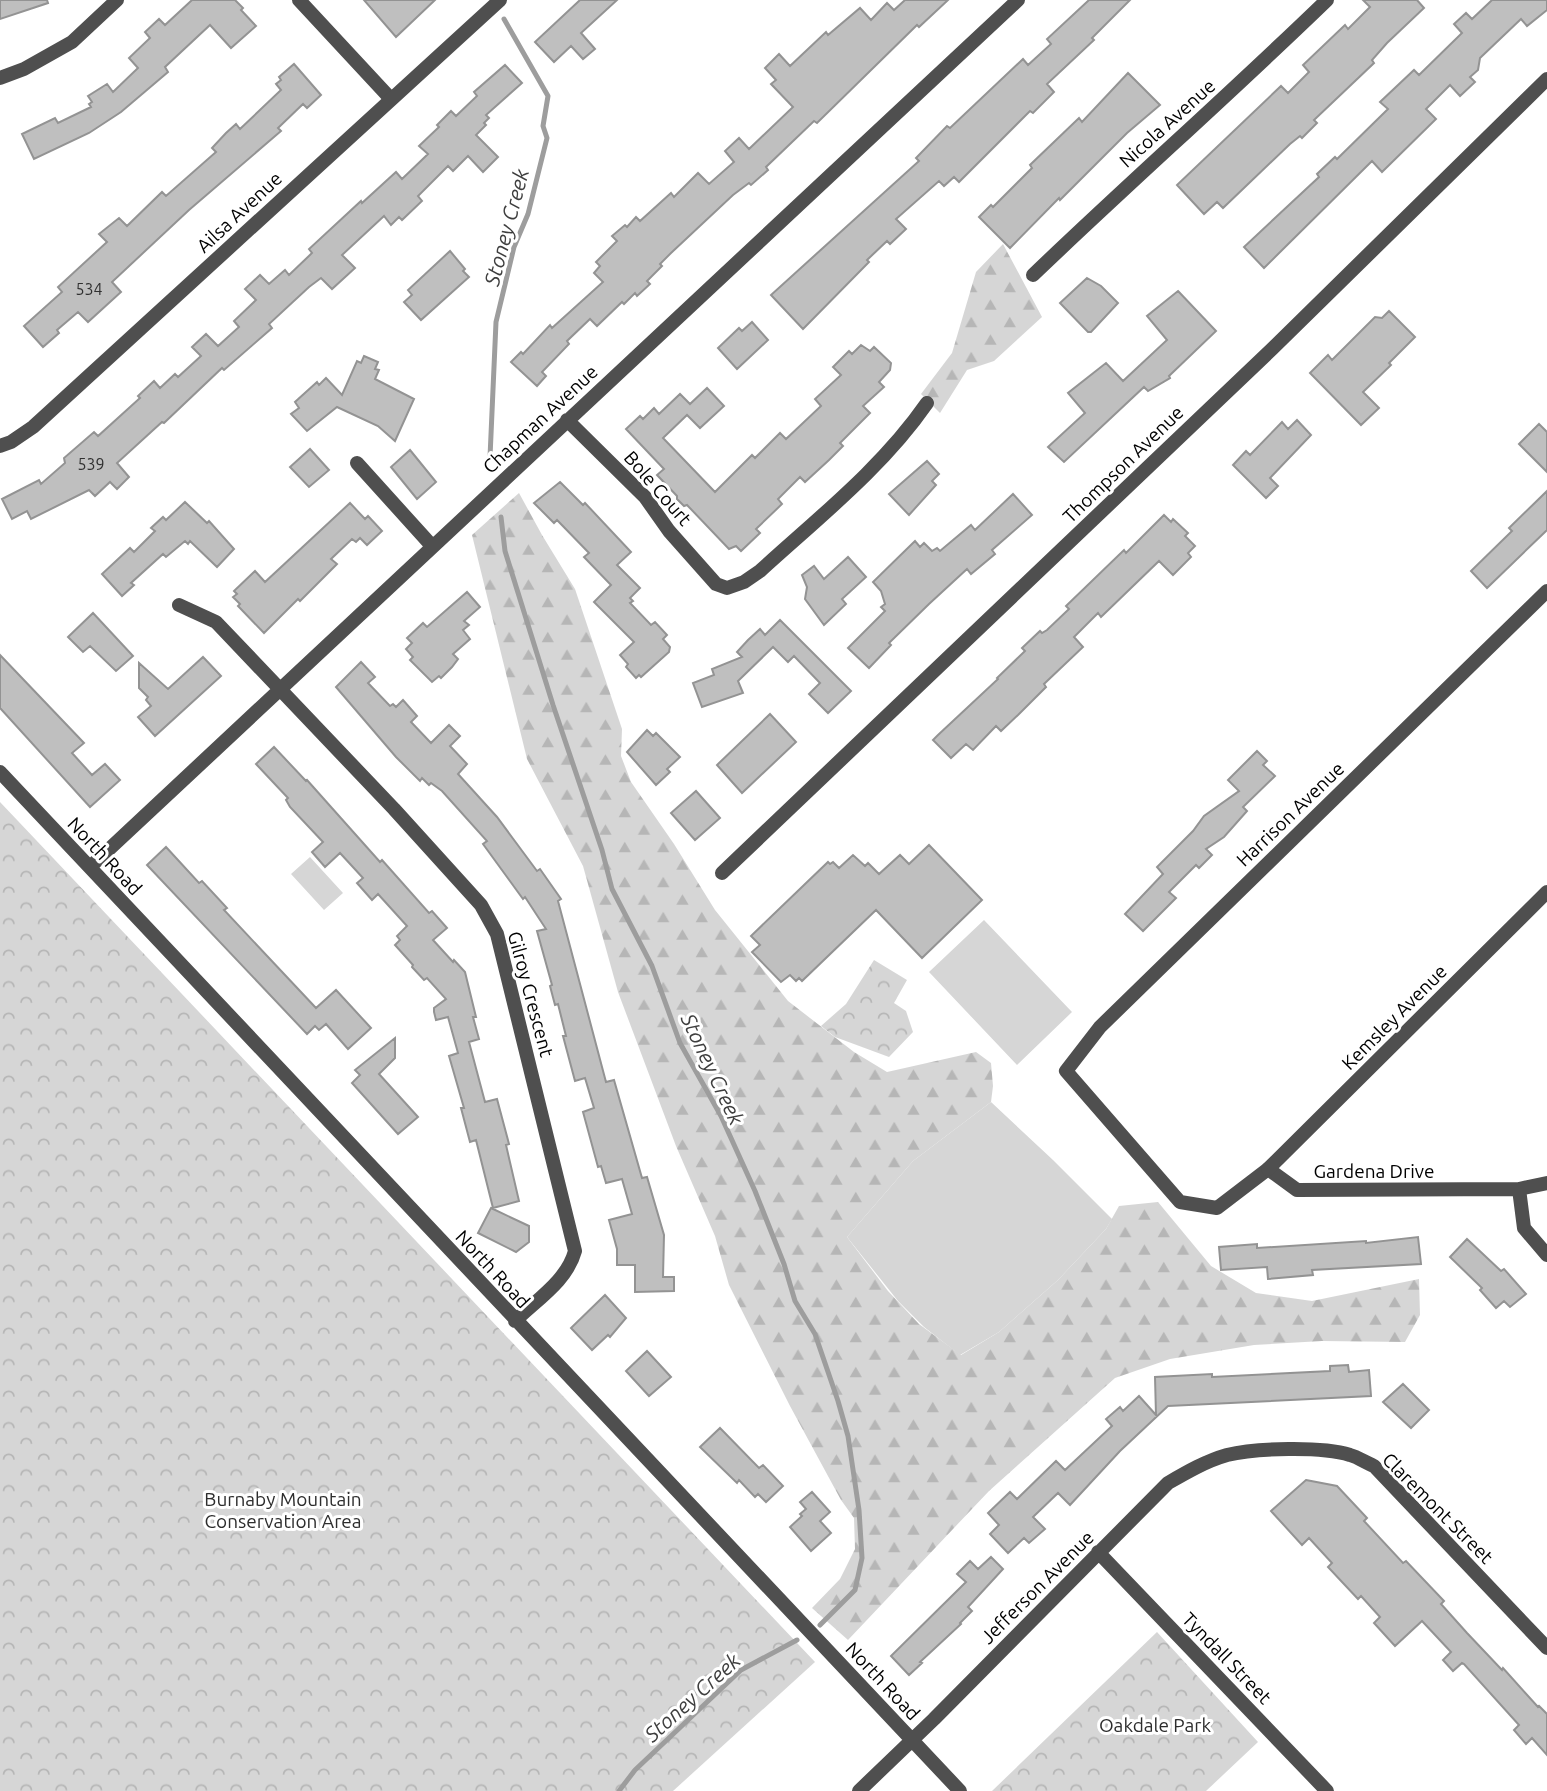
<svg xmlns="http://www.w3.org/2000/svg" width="1547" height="1791" font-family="Ubuntu,sans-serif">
<defs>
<pattern id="forest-firs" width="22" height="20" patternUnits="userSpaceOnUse" patternTransform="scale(1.75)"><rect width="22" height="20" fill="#d6d6d6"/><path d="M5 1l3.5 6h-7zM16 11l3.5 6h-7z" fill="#b6b6b6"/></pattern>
<pattern id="park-crowns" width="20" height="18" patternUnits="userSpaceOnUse" patternTransform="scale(1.75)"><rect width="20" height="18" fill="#d6d6d6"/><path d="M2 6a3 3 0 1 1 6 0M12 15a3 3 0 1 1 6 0" fill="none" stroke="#b6b6b6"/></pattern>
</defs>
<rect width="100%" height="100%" fill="#fff"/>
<path fill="url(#forest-firs)" d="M1003,244L1042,317L994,361L967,370L940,413L921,394L952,353L976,272Z
M519,493L542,535L575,589L622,729L621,756L631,782L674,844L715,910L788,1001L854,1052L887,1072L976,1052L991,1063L993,1086L991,1102L913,1161L847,1237L888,1291L919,1324L961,1355L999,1332L1058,1280L1106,1229L1119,1206L1158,1202L1211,1266L1256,1293L1312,1301L1419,1279L1420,1315L1405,1342L1322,1341L1254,1345L1170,1359L1115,1378L989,1491L848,1640L812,1608L840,1579L855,1549L854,1518L841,1500L790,1406L729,1285L715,1236L676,1146L618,992L583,866L527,759L472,535Z"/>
<path fill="url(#park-crowns)" d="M0,802L815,1662L673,1791H0Z
M874,960L907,980L894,1003L906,1011L913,1032L889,1057L835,1037L821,1026L846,1004Z
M1157,1632L1258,1742L1206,1791H992Z"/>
<path fill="#d6d6d6" d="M310,857L343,893L324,910L291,874Z
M984,920L1072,1012L1017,1065L929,972Z
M991,1102L1053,1160L1112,1219L1106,1229L1058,1280L999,1332L960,1355L924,1327L898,1301L847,1237L913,1161Z"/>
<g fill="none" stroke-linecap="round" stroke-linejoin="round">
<path stroke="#9d9d9d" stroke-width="5" d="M490,457L496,322L514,247L528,214L547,138L543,126L548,96L504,19
M501,517L505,551L553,705L602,850L612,889L652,966L680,1043L721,1116L755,1191L784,1264L795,1301L815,1334L838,1401L848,1436L859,1510L862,1558L855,1590L820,1625
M619,1791L635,1770L741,1670L797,1640"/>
</g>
<path fill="#bfbfbf" stroke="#939393" stroke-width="2" d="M0,0H47L48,3L0,19Z
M192,0H235L243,8L241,10L256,26L231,48L210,25L165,67L168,72L121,112L89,133L34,159L22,134L55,118L58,123L91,107L89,104L92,102L88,96L107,84L113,92L138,68L129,58L150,38L145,32L159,19L165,25Z
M364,0H435L396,37Z
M580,0H617L581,33L595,49L583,59L571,46L554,62L535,42Z
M905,0H948L919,27L917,25L817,123L814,121L766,167L768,170L751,185L749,183L733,195L671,253L660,264L662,266L647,281L650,284L637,296L635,293L624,304L622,302L597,326L590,319L567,341L569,344L542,372L546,376L537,386L511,362L521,352L523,354L550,325L552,328L603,282L594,273L600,266L596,262L617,241L612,236L625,225L627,227L636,217L640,221L671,193L674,197L698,173L709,184L734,162L725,151L739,138L749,149L793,107L771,84L776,80L765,68L779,54L790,66L826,32L828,35L860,8L871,20L887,3L894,10Z
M1089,0H1130L1092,38L1094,40L1047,84L1054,92L1033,113L1030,111L959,182L954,177L944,186L939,181L896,219L906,229L890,244L887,241L867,260L869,262L803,329L771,295L919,161L916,158L947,126L950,128L1023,59L1028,65L1051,44L1047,39Z
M1363,0H1417L1424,8L1387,43L1372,60L1374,63L1314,120L1317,123L1302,138L1300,136L1290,144L1223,208L1217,202L1204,214L1177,185L1281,86L1288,93L1309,72L1303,65L1345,25L1348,29L1370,7Z
M1492,0H1547V10L1527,26L1521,19L1480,58L1478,70L1470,77L1475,82L1460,96L1450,85L1426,109L1436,119L1382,172L1372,161L1264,268L1244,247L1319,177L1317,174L1335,157L1337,159L1388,109L1380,102L1414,70L1419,75L1462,33L1454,24L1466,13L1472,19Z
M294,64L321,95L307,108L303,104L278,128L281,131L189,210L112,282L121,292L88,322L78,312L57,330L59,333L43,347L24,326L62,292L58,287L107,242L99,234L119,218L127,226L162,192L166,196L216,152L212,148L226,133L236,124L240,129L281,90L276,84L281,80L279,77Z
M505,65L522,83L486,115L489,118L484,123L486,125L476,135L498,157L483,172L468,156L453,171L448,166L418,196L422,201L402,220L399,217L391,225L384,216L342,255L355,268L332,289L321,278L309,287L269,324L272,328L224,370L222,368L164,423L162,422L117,463L129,477L117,489L110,482L95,496L89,490L31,519L27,511L12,519L2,499L39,480L41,484L65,463L64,458L94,432L98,436L140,398L138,396L154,381L160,388L175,374L178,377L201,356L192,347L206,334L218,346L239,327L234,321L256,300L245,289L260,275L269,284L285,270L289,275L312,253L309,249L361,201L362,203L396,172L402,179L428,154L419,146L439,127L437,125L451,111L456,116L477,96L474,92Z
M1128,73L1160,105L1127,133L1060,200L1059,198L1010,248L979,217L991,205L993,207L1032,168L1030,165L1079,118L1082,122Z
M450,251L465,269L463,271L469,277L421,320L404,302L412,295L408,290Z
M1087,278L1101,286L1118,303L1091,332H1088L1060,303Z
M1178,291L1216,331L1169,376L1170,378L1148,391L1144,387L1064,462L1048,447L1085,413L1068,393L1106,363L1123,381L1167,340L1147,316Z
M1389,311L1415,337L1389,363L1391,365L1363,392L1379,408L1361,425L1310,373L1328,355L1332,360L1375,317L1382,318Z
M752,322L768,340L737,369L718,348L739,328L742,331Z
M861,345L870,351L874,347L891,363L890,370L879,382L884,387L863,406L870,413L840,443L843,446L829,460L805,482L800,477L778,499L782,504L756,529L760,533L741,551L736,546L729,549L687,505L684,506L677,499V496L657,475L664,469L626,429L640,416L643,419L654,408L659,414L680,394L690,404L707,388L724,406L700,428L687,415L663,438L715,492L752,455L755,458L780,433L786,439L821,406L815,399L841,375L833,367L849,351L852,354Z
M364,356L378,362L375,369L379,370L375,379L414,399L395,441L378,426L337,407L307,431L291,414L299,408L295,402L317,382L319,385L326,378L342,395L357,361L361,363Z
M1297,420L1311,435L1270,478L1278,486L1266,498L1233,465L1246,451L1250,455L1282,422L1288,429Z
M1539,424L1547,432V472L1519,444Z
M310,449L329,470L309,487L290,467Z
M410,450L436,482L417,499L391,467Z
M927,461L939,474L932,481L936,485L909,515L889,494Z
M560,482L583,505L585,503L631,552L617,565L640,588L630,598L633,601L630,603L651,625L655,622L667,635L663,639L670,647L669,652L641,677L639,675L636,678L626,667L628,664L620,655L634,642L594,602L611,585L584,557L589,553L557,520L554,523L534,503Z
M1547,491V530L1487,588L1471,571L1512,531L1509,528Z
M1013,494L1032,515L992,550L995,554L971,574L967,569L929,604L889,643L891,645L869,668L848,648L885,611L881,607L885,604L881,591L873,582L915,541L920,547L924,543L932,551L937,548L940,551L971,525L975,530Z
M185,502L207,523L209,521L234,549L217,567L190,541L188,544L185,541L166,557L163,554L131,583L134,585L122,596L102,574L130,548L134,552L155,531L151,528L163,517L166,520Z
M350,503L365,519L368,516L382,531L367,545L360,538L356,542L352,539L331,559L337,564L300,601L298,599L264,633L238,606L240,604L233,597L237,594L234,591L255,571L265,582Z
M1164,515L1171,522L1173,519L1188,533L1185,536L1195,546L1188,553L1191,557L1173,575L1159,561L1101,617L1098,613L1074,637L1083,647L1044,684L1046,687L1018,715L1001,731L996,726L973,750L966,744L951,758L933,740L938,735L998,679L997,678L1025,651L1022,648L1040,631L1042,633L1047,630L1069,609L1066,606L1124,550L1126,553Z
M848,557L866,577L842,599L846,604L824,625L805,599L807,587L802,575L814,566L824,579Z
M467,592L480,607L464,621L469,625L463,630L470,639L453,654L458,659L452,667L441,678L439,676L432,682L410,660L413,657L406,649L412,643L407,638L423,623L427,627Z
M93,613L133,656L116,671L90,646L83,652L68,637Z
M780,620L851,691L828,713L809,694L820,683L794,656L788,662L773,647L738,681L743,693L702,707L693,683L714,675L712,669L742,657L737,652L748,640L760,629L765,635Z
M0,655L84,743L72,753L92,775L105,764L120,780L90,807L0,708Z
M203,657L221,676L155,736L138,717L151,706L146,700L148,697L139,688V663L168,689Z
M361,662L375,677L368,683L390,706L393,704L396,707L403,700L417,716L411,722L431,743L449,725L460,736L450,746L467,764L458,774L497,817L537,871L540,869L561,899L558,901L606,1082L614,1080L642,1178L647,1177L664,1235L663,1277H674V1291L635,1292V1265H617V1249L609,1220L632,1214L622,1179L606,1183L601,1166L598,1167L583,1112L594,1108L585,1078L575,1081L563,1036H566L558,1004L555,1005L550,986L552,985L537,931L546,929L525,897L523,899L483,844L487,841L442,791L431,783L429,785L422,778L420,781L396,757L336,687Z
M770,714L796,742L742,793L717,765Z
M647,730L653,736L656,733L680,757L667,769L670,772L656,785L627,752Z
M274,747L306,781L307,780L380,862L382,860L429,913L432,911L447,928L433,940L453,962L454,960L465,972L476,1017H473L479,1039L469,1042L485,1102L497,1099L509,1144L506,1145L519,1201L493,1208L476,1140L470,1142L461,1108H464L449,1056L458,1053L448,1017L436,1020L434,1012V1008L446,999L427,978L424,980L412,967L413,965L395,945L400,940L397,936L407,926L378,894L372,900L357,883L363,878L340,853L325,867L312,852L323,842L290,807L286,800L288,798L256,764Z
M1257,751L1267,761L1263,765L1275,776L1243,807L1247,811L1224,837L1206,849L1212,855L1199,868L1196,865L1169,892L1176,898L1143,931L1125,914L1163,874L1157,867L1193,831L1204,816L1239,791L1228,780Z
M696,791L720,818L695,840L671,813Z
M929,845L982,900L922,958L876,910L802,981L799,978L796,981L790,975L781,982L752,952L760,945L751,936L828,862L830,864L833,862L839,868L853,855L865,866L868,863L879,874L900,855L909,864Z
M166,847L199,883L202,881L227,908L224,910L316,1008L336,990L371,1028L348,1049L326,1024L319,1030L315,1026L307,1034L147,865Z
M395,1038V1058L379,1074L418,1117L398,1134L352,1083L360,1075L355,1070Z
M491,1208L529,1226V1242L516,1252L478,1233Z
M1418,1237L1421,1264L1312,1270L1313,1275L1268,1279L1267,1267L1221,1270L1219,1247L1257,1244V1248L1366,1241V1243Z
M1467,1239L1501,1271L1504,1269L1526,1294L1510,1307L1504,1301L1496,1308L1480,1290L1482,1288L1450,1257Z
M605,1295L626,1318L610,1337L608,1335L592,1350L571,1328Z
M647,1351L671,1377L649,1396L626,1371Z
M1348,1365L1349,1372L1369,1370L1371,1396L1168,1406L1120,1451L1070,1505L1058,1493L1033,1517L1045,1529L1029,1543L1024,1538L1008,1553L990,1534L999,1525L988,1513L1010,1492L1017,1499L1056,1461L1065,1470L1112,1426L1106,1419L1120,1407L1123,1411L1139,1396L1156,1415L1155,1377L1212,1374V1377L1330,1371V1366Z
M1403,1384L1429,1410L1411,1428L1383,1402Z
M720,1428L759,1468L763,1465L783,1486L766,1502L758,1494L755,1497L739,1480L737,1483L700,1447Z
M1306,1480L1337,1486L1367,1518L1364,1521L1403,1563L1406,1561L1444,1601L1441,1604L1467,1633L1502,1670L1503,1668L1538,1707L1539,1706L1547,1714V1755L1532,1738L1526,1744L1514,1730L1519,1725L1464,1664L1462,1663L1453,1671L1443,1660L1451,1652L1422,1621L1395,1646L1374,1623L1380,1617L1361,1596L1358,1599L1328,1567L1332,1563L1309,1538L1302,1545L1271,1511Z
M812,1492L830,1512L820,1521L831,1533L811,1551L790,1527L802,1516L800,1514L806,1509L800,1502Z
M991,1557L1003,1569L968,1607L972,1611L960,1623L961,1624L920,1662L922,1663L909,1675L891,1656L966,1582L957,1574L970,1561L978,1569Z"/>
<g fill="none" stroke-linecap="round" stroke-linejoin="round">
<path stroke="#4f4f4f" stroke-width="14" d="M299,0L390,98
M0,78L24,69L72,42L117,0
M1033,275C1130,182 1231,93 1327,0
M567,420L645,497L669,531L716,584L727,588L744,582L760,571C818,518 882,468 927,403
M357,463L432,546
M1547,591L1100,1027L1066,1071L1180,1202L1217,1208L1268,1169L1297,1190L1519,1189L1524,1228L1547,1255
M179,605L216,622L394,809L481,905L497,934L575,1251C567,1281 536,1300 515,1321
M0,772L960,1791
M90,867L1018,0
M722,873L1272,349L1547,79
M1519,1189L1547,1183
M1098,1552L1327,1791
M859,1791L934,1719L1168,1483C1187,1472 1206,1461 1227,1455C1255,1448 1322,1446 1350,1455C1358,1457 1366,1463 1374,1466L1547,1648"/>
<path stroke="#4f4f4f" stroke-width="14" d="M0,446L11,442L33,427L500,0
M1268,1169L1547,892"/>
</g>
<g text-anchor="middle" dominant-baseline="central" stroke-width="6" stroke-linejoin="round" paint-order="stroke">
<g font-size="16" fill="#303030">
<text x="89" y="289">534</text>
<text x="91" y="464">539</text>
</g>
<g font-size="19" fill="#000" stroke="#fff">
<text transform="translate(1167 123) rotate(-42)">Nicola Avenue</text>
<text transform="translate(239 212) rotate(-43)">Ailsa Avenue</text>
<text transform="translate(540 419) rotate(-43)">Chapman Avenue</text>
<text transform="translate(1123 464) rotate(-44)">Thompson Avenue</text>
<text transform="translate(658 488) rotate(49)">Bole Court</text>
<text transform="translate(1290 814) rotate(-44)">Harrison Avenue</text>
<text transform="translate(105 856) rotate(47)">North Road</text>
<text transform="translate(531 994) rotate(75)">Gilroy Crescent</text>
<text transform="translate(1394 1017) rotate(-45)">Kemsley Avenue</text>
<text x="1374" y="1171">Gardena Drive</text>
<text transform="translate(493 1269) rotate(47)">North Road</text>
<text transform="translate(1438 1508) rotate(45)">Claremont Street</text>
<text transform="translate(1037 1587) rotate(-45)">Jefferson Avenue</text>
<text transform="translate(1227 1658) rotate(46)">Tyndall Street</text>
<text transform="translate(883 1681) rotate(47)">North Road</text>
</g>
<g font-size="19" fill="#2d2d2d" stroke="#fff">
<text x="283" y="1499">Burnaby Mountain<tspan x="283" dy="22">Conservation Area</tspan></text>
<text x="1155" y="1725">Oakdale Park</text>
</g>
<g font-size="21" font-style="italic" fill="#3e3e3e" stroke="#fff">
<text transform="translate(506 227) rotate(-75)">Stoney Creek</text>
<text transform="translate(713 1069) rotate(65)">Stoney Creek</text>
<text transform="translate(692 1697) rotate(-42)">Stoney Creek</text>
</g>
</g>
</svg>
